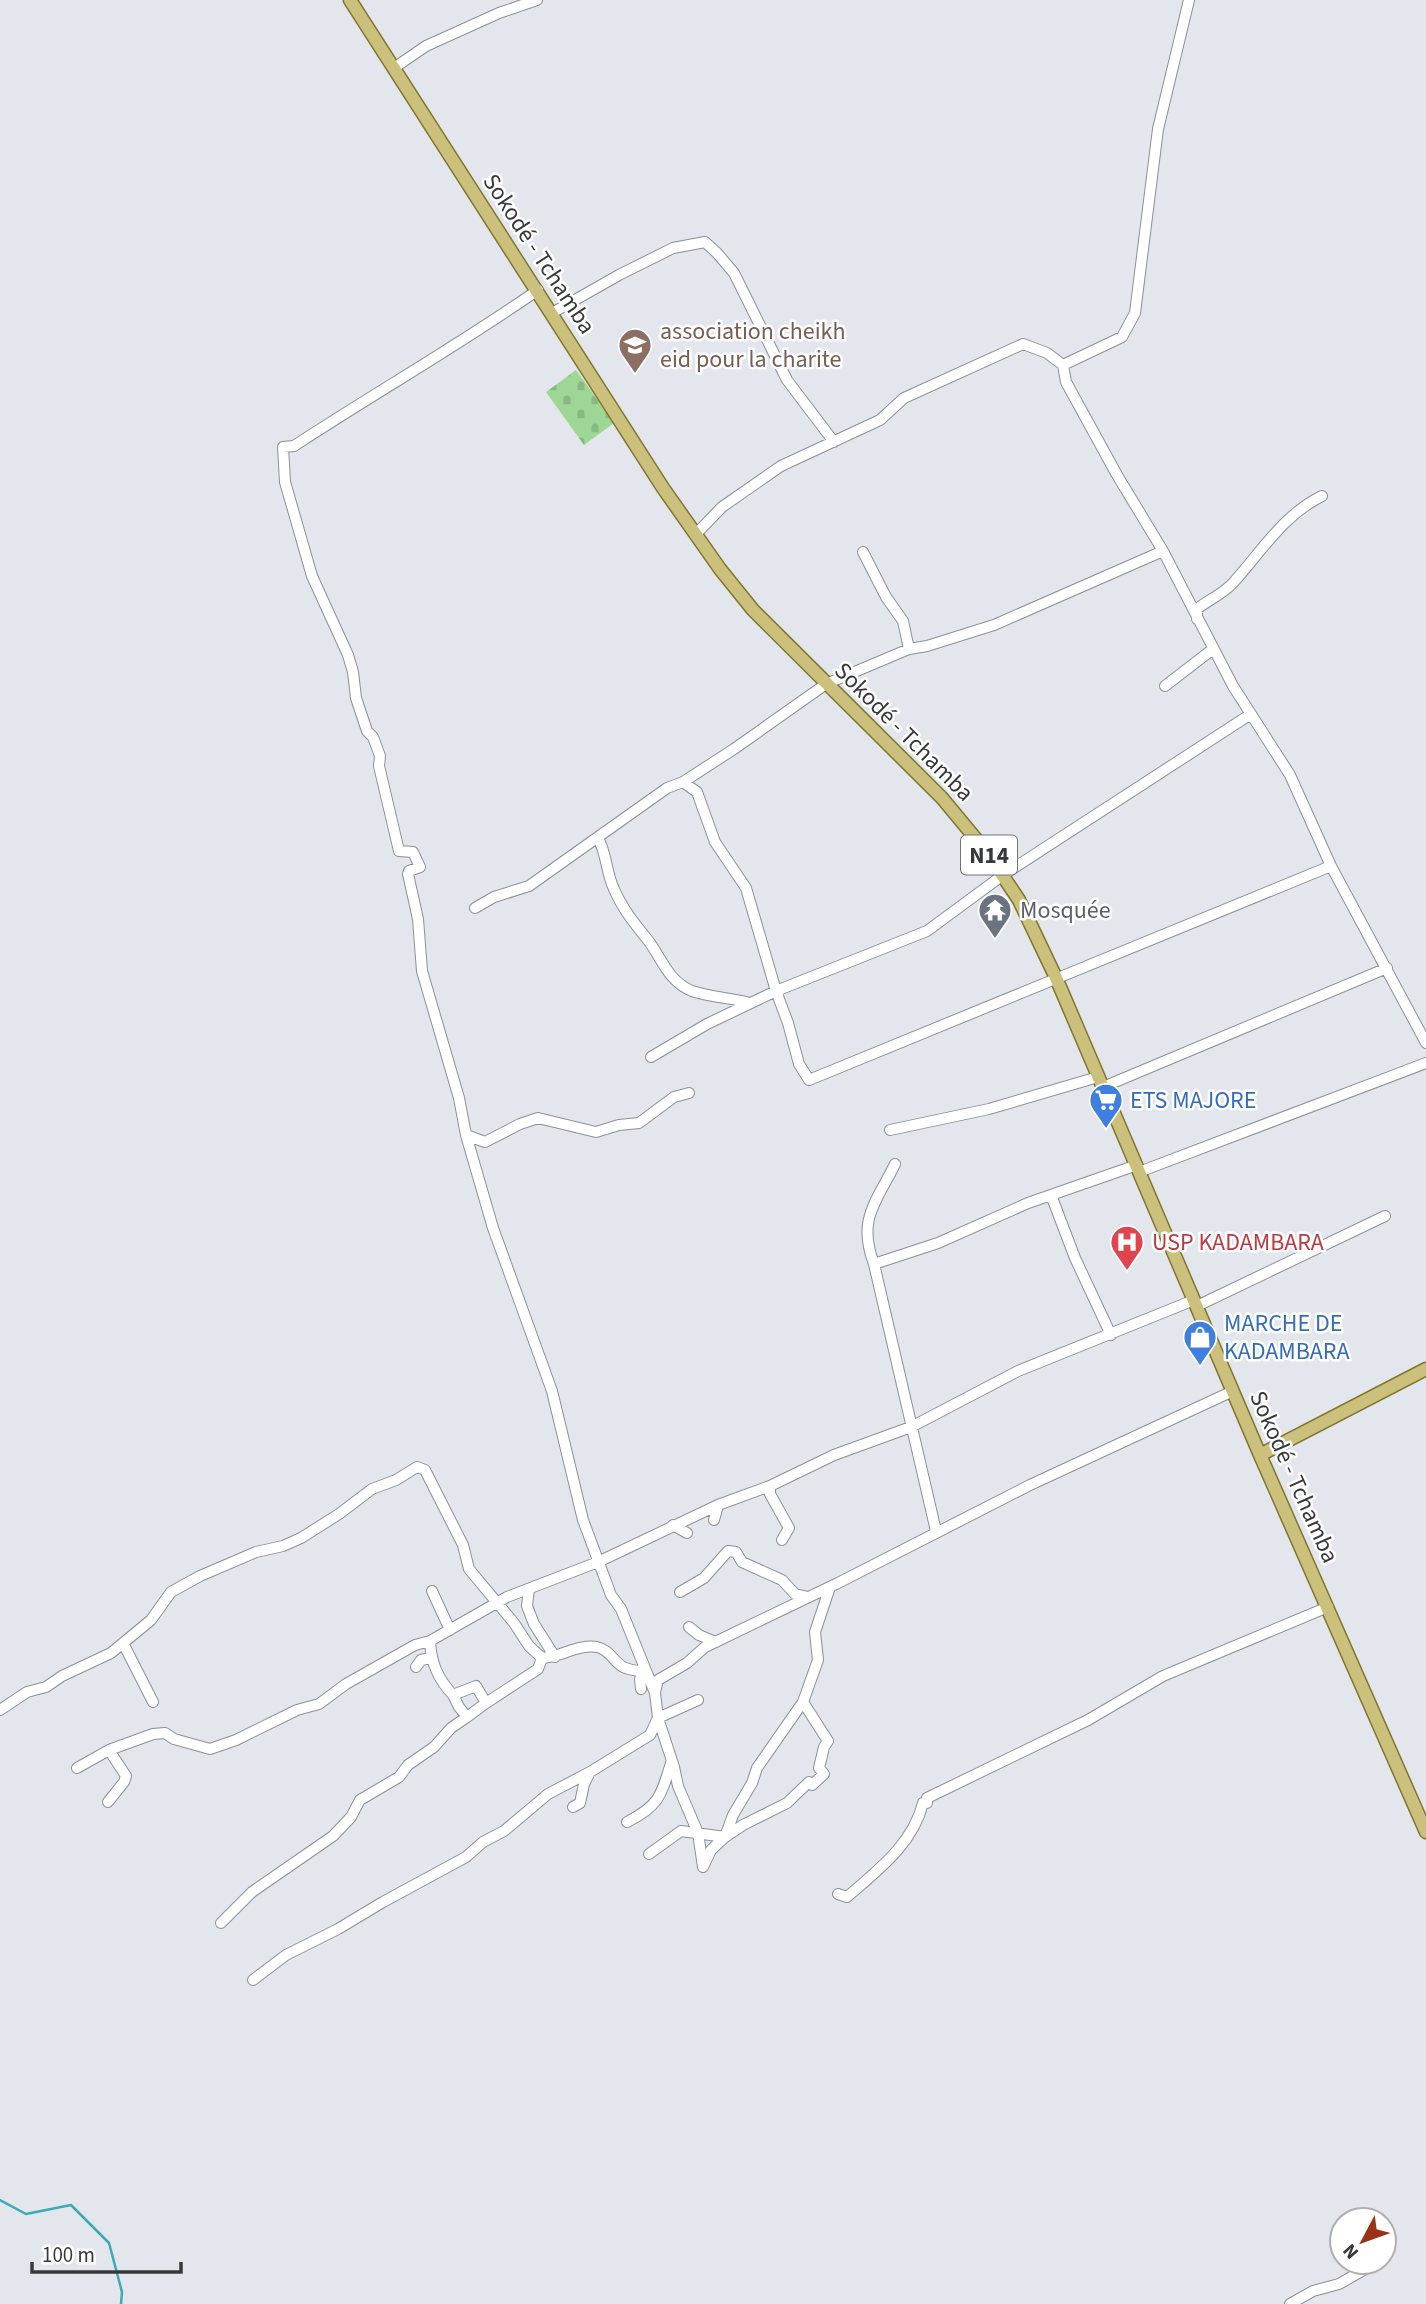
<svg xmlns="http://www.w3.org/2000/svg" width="1426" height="2304" font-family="'Source Sans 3',sans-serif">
<defs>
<pattern id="cemetery-stones" width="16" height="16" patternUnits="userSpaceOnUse" patternTransform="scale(1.75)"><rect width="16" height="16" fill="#9ed795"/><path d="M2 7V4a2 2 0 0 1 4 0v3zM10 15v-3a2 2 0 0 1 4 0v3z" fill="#89b981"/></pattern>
</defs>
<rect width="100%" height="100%" fill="#e3e6ed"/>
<path fill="url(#cemetery-stones)" d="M576,370L614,423L584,445L546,392Z"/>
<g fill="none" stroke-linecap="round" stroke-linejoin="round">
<path stroke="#3baab3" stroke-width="2.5" d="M0,2200L26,2214L71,2205L109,2243L122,2292L121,2304"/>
<defs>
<path id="minor" d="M394,68L426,46L499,13L537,0
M538,290C459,345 375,393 294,446L283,447L285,482L312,576L348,655L353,672L356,698L367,731L373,737L380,756L379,766L399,851L413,852L420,867L409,871L408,874L418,919L422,971L459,1098L466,1135L493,1228L552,1391L583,1520L611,1595L621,1609L655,1693L658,1718L674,1767L678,1786L698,1833L703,1867
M552,313L619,275L673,248L705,242L717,253L734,273L787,380L834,442
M1063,365L1122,337L1135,313L1158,129L1189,0
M695,535L722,507L781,466L880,420L904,398L1023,344L1047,353L1063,365L1066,382L1117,475L1163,551L1233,686L1290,775L1331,866L1426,1043
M863,552L886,597L903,621L909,649
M1197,619V609C1208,600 1223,594 1233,583C1261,552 1283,515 1322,496
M1165,686L1213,649
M683,782L734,749L826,684L909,649L927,646L994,625L1163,551
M598,838C607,854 606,873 614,889C622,908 634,923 647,939C661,956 667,981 692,991C709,997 732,998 750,1003
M475,908L494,897L529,886L667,788L683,782L697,792L715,842L746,888L776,991L788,1023L799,1064L809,1080L1331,866
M651,1057L707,1024L776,991L927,931L1003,875L1251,714
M1103,1087L1387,968
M890,1130L989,1109L1098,1077
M466,1135L485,1142L520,1124L538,1118L596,1132L619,1125L639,1123L674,1097L689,1093
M1139,1172L1426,1063
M1051,1195L1075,1258L1111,1335
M874,1264C857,1219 876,1203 895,1164
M1197,1306L1385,1216
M770,1486V1494L789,1528L782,1540
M714,1520L718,1505
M673,1525L687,1533
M936,1531L874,1264L938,1243L1028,1203L1137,1165
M529,1589L527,1606L534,1624L555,1657
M432,1591L450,1630
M680,1592L704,1578L728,1551L736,1552L742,1562L782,1580L795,1594L808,1597
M689,1627L699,1635L716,1642
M430,1641C431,1663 438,1679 453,1695
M123,1643L153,1702
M416,1667L421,1660L431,1658
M655,1692L658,1680L687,1663L705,1647L838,1583L1030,1485L1233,1391
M0,1710L27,1692L46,1687L62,1676L111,1653L151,1620L171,1592L200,1576L256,1552L283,1546L301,1538L339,1514L372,1489L396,1480L417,1467L425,1470L463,1545L469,1569L514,1623L529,1646L542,1658C561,1657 578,1644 597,1647C610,1650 613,1661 623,1667C629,1670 639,1671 645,1672L640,1679L641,1689
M467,1717L486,1703
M77,1768L109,1750
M108,1802L124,1782L126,1776L109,1750L153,1734L165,1733L174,1739L210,1749L236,1740L297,1710L319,1704L346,1684L415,1645L430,1641L507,1597L598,1562L718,1505L770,1486L834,1455L911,1427L1018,1371L1194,1300
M573,1807L580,1803L584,1784L590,1772L650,1735L658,1718L698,1700
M627,1822C659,1806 661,1796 671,1763
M649,1854L681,1831L725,1837L743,1825L787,1803L809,1782L812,1785L824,1774L819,1768L824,1747L828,1741L803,1702L818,1660L815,1632L830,1587
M703,1867L711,1850L725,1837L733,1815L752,1783L757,1768L803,1702
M838,1894L847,1897C878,1870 913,1844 923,1803H927V1798L1088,1720L1163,1676L1328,1607
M221,1923L252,1892L333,1836L351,1817L360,1800L399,1777L408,1765L434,1747L451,1728L467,1717L459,1707L453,1695L476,1686L486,1703L538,1669L542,1658
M253,1980L286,1955L338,1929L383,1902L466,1857L483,1842L504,1831L548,1794L590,1772
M1290,2304L1313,2291L1339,2284L1367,2268"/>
<path id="major" d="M350,0L663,488L720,569L753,610L942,798L986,851L1019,900L1057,980L1260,1455L1426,1832
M1260,1455L1426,1369"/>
</defs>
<use href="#minor" stroke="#8d9096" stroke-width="12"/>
<use href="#major" stroke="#80762e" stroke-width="15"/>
<use href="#minor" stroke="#fff" stroke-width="10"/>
<use href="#major" stroke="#cbc17d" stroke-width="12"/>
</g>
<defs>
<symbol id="school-pin" viewBox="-11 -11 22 30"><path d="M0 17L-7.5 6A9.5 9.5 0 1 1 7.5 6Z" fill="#8d6e63" stroke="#fff"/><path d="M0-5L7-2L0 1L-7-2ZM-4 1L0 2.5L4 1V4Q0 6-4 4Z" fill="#fff"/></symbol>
<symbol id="temple-pin" viewBox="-11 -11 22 30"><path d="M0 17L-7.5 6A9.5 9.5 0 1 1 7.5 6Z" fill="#6b7280" stroke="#fff"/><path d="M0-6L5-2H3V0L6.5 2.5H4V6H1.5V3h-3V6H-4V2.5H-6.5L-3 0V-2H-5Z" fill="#fff"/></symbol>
<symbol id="supermarket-pin" viewBox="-11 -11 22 30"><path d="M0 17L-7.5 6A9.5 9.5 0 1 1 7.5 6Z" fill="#3f7fe0" stroke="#fff"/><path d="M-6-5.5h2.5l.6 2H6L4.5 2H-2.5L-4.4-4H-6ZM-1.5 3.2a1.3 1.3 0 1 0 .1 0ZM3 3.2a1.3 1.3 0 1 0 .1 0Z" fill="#fff"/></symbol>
<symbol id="hospital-pin" viewBox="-11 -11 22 30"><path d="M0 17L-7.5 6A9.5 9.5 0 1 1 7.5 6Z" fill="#e0444e" stroke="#fff"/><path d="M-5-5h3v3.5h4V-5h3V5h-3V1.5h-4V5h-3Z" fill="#fff"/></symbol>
<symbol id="shop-pin" viewBox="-11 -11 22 30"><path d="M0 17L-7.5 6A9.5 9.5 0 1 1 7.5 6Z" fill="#3f7fe0" stroke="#fff"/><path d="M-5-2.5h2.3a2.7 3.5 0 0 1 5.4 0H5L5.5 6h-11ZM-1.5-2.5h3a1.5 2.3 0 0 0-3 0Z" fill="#fff"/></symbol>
</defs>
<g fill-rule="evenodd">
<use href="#school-pin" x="616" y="326" width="38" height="52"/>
<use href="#temple-pin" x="976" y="891" width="38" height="52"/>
<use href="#supermarket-pin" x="1087" y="1081" width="38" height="52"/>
<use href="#hospital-pin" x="1108" y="1223" width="38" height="52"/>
<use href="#shop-pin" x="1181" y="1318" width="38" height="52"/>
</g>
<g text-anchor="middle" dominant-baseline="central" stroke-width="5" stroke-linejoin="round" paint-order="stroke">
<rect fill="#fff" stroke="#737475" stroke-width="2" x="961" y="835.5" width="56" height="39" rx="5"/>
<g font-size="23" font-weight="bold" fill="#37383a">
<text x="989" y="855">N14</text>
</g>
<g font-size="24" fill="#37383a" stroke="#fff">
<text transform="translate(539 254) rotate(57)">Sokodé - Tchamba</text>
<text transform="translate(904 732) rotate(45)">Sokodé - Tchamba</text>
<text transform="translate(1294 1477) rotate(66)">Sokodé - Tchamba</text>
</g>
<g font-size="24" fill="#785e54" stroke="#fff" text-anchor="start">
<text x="660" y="331">association cheikh<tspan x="660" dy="28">eid pour la charite</tspan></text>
</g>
<g font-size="24" fill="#5b616d" stroke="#fff" text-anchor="start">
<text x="1020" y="910">Mosquée</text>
</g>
<g font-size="24" fill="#366cbe" stroke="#fff" text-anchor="start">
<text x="1130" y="1100">ETS MAJORE</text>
<text x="1224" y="1323">MARCHE DE<tspan x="1224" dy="28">KADAMBARA</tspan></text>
</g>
<g font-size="24" fill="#be3a42" stroke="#fff" text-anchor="start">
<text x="1152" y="1242">USP KADAMBARA</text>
</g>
</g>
<g transform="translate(1363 2241) rotate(229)"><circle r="33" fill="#ffffff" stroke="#afafb0" stroke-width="2"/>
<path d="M0-5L12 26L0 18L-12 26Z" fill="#9a3216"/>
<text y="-10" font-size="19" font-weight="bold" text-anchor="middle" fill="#37383a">N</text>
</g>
<path d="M32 2262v10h149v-10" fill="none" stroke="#37383a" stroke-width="3.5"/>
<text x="42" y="2262" font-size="21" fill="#37383a" stroke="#ffffff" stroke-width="5" paint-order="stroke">100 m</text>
</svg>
